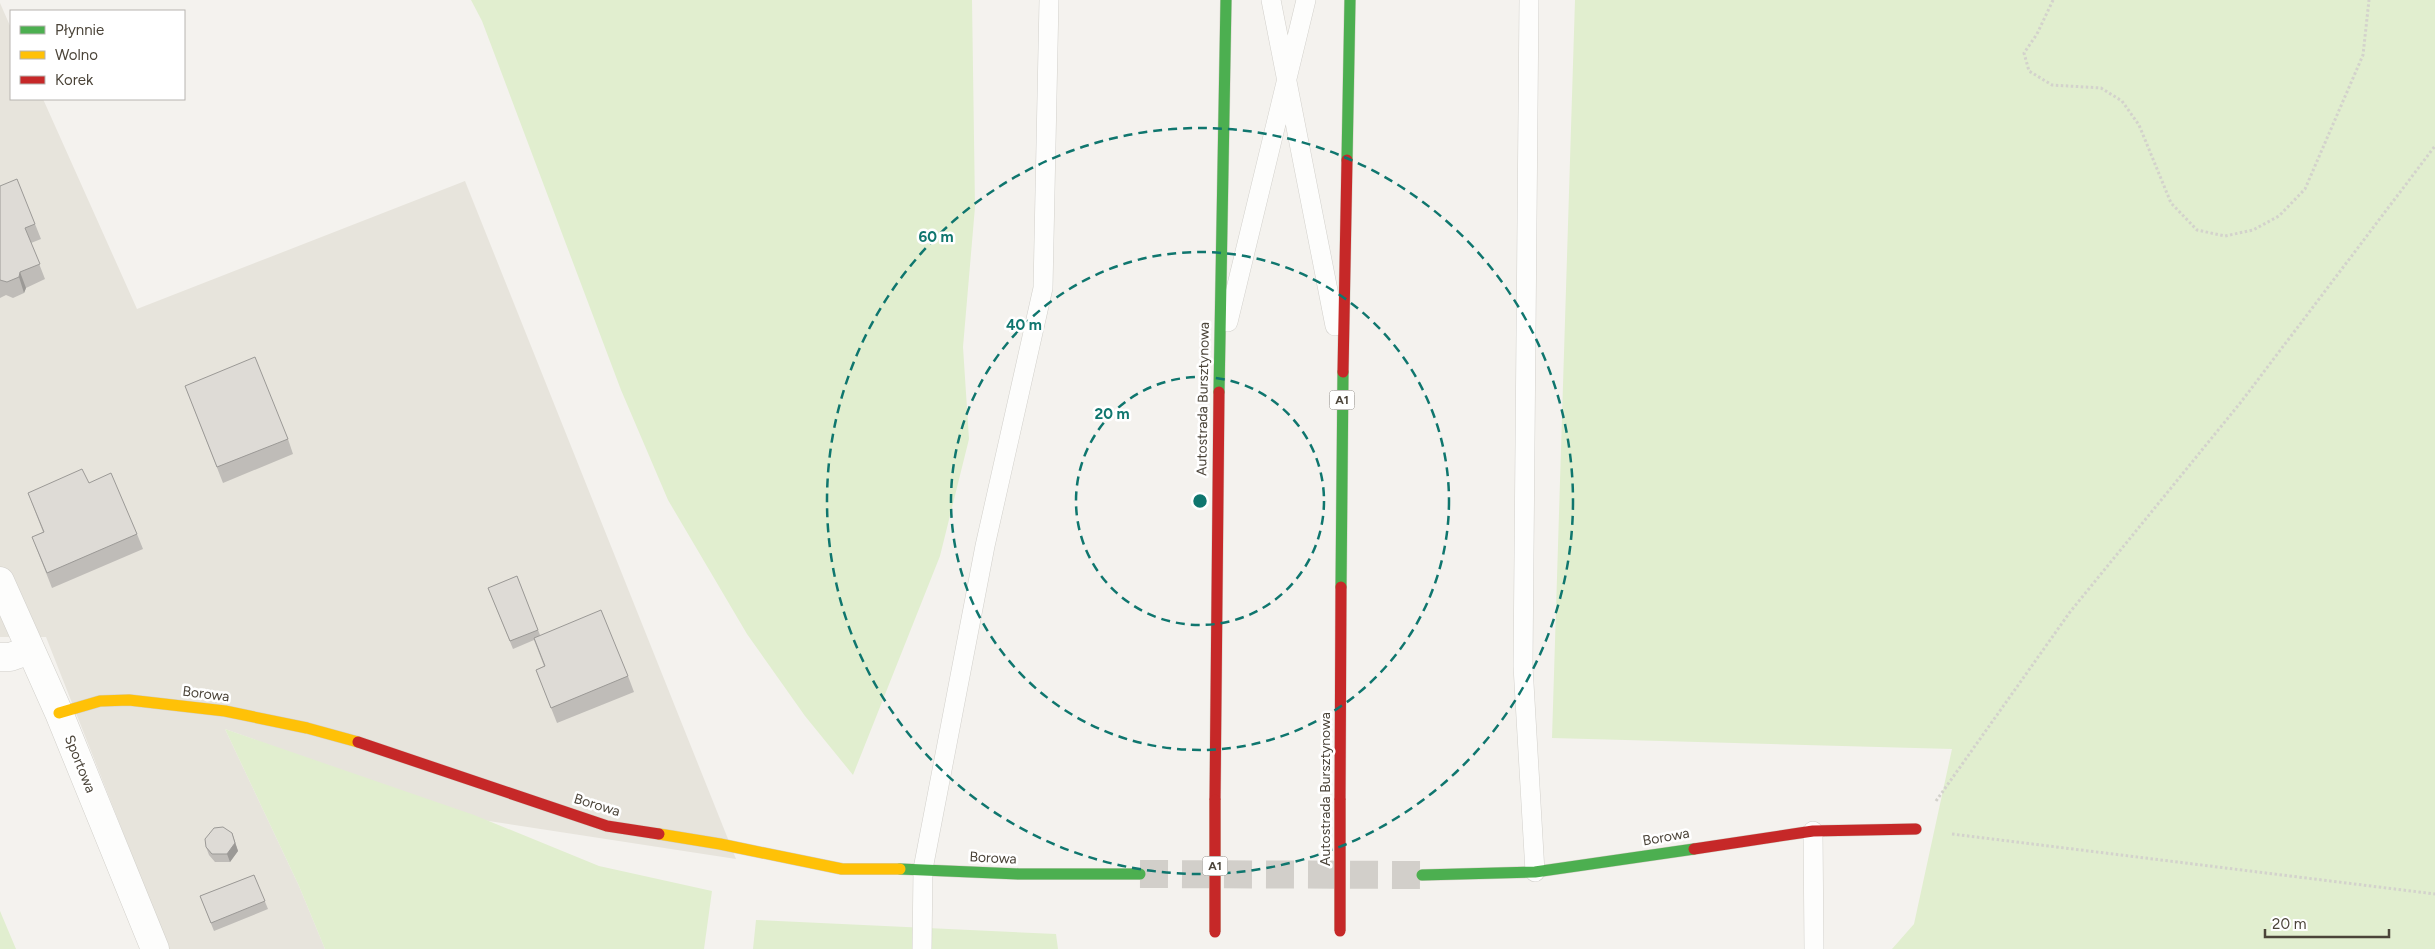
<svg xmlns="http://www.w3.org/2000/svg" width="2435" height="949" font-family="Figtree,sans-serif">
<rect width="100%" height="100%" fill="#f4f2ee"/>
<path fill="#e7e4dc" d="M0,3L11,28V99H43L137,309L465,181L736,859L476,819L225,729L299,886L325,949H169L46,637H0Z"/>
<path fill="#e1eecf" d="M471,0H972L975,207L963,347L969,439L940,556L853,775L805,716L747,634L668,500L621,390L482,21Z
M1575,0H2435V949H1892L1914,924L1952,749L1552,738Z
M225,729L474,815L599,866L712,891L704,949H325L299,886Z
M0,911L16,949H0Z
M756,920L1056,934L1058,949H753Z"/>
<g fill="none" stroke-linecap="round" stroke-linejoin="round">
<path stroke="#d2cfca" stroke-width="28" stroke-dasharray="28 14" stroke-linecap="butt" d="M1140,874L1422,875"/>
<defs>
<path id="lane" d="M1271,0L1335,326
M1529,0L1523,666L1535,872
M1228,322L1306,0
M1813,831L1814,949
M922,949L923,869L985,546L1043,288L1049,0"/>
<path id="street" d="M0,581L59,713L155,949
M0,657H10L30,650"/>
<path id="fast" d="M1347,160L1350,0
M1219,392L1226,0
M1341,587L1343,372
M900,869L1019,874H1140
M1422,875L1535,872L1694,849"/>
<path id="slow" d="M59,713L100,701L129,700L225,711L307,728L358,742
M659,834L720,844L842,869H900"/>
<path id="jam" d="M1343,372L1347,160
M358,742L607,826L659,834
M1215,800L1219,392
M1340,800L1341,587
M1694,849L1813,831L1916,829"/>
</defs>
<use href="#lane" stroke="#d2d0cb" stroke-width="20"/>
<use href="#street" stroke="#d2d0cb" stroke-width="29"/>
<use href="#fast" stroke="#d3cfc5" stroke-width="12"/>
<use href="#slow" stroke="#d3cfc5" stroke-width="12"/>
<use href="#jam" stroke="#d3cfc5" stroke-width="12"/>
<path stroke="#d3d2cc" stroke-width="3" stroke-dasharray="2.5 2.5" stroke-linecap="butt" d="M2053,0L2037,34L2024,53L2029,71L2052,85L2101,88L2122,101L2139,125L2171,203L2197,230L2225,236L2253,230L2279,216L2305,189L2363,55L2369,0
M1936,801L2070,612L2241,402L2435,146
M1952,834L2435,894"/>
<use href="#lane" stroke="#fdfdfc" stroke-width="19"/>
<use href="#street" stroke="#fdfdfc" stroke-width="28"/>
<use href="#fast" stroke="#4caf50" stroke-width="11"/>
<use href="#slow" stroke="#ffc107" stroke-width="11"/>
<use href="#jam" stroke="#c62828" stroke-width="11"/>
<defs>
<path id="jam-bridge" d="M1215,800V932
M1340,800V931"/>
</defs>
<use href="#jam-bridge" stroke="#ccbfa9" stroke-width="12" stroke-linecap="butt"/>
<use href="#jam-bridge" stroke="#c62828" stroke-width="11"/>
</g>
<path fill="#bfbcb8" d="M0,186L35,224L41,239L31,243L45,279L26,288L24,293L13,298L6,295L0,298Z
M185,386L288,439L293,454L223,483Z
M89,483L137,534L143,549L52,588L32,537L43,532L28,493Z
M517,576L540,635L628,676L634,692L557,723L536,670L544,666L534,640L513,649L488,588Z
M232,833L238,851L230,862H215L209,855L206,847Z
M254,875L268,909L214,931L200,896Z"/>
<path fill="#9b9996" d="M20,272L26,288L24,293L19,277Z
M232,833L238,851L230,862L227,854Z"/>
<path fill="#dedbd6" stroke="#9b9996" d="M17,179L35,224L25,228L40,264L20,272L19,277L7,282L0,280V186Z
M255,357L288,439L217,467L185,386Z
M82,469L89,483L111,473L137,534L47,573L32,537L44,532L28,493Z
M517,576L538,630L510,641L488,588Z
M601,610L628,676L551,708L536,670L545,666L534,638Z
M223,827L232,833L235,843L227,854H212L206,847L205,839L214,828Z
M254,875L265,901L211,923L200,896Z"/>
<g fill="none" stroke="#0f766e" stroke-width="2.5" stroke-dasharray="9 6">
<circle cx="1200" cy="501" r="124"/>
<circle cx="1200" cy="501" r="249"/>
<circle cx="1200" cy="501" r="373"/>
</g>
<g text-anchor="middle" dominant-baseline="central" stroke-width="5" stroke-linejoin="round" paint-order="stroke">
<g fill="#fff" stroke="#817c74" stroke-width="1">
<rect x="1329.5" y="390.5" width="25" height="19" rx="4"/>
<rect x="1202.5" y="856.5" width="25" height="19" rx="4"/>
</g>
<g font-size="12" font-weight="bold" fill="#4b4439">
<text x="1342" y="400">A1</text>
<text x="1215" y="866">A1</text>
</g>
<g font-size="14" fill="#4b4439" stroke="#fff">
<text transform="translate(1203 399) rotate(-89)">Autostrada Bursztynowa</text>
<text transform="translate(206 694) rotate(7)">Borowa</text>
<text transform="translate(80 764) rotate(68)">Sportowa</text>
<text transform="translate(1325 789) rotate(-90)">Autostrada Bursztynowa</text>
<text transform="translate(597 805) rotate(17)">Borowa</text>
<text transform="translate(1666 837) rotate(-10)">Borowa</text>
<text transform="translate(993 858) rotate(3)">Borowa</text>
</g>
</g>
<circle cx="1200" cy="501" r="8" fill="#0f766e" stroke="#fff" stroke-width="2.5"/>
<g font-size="15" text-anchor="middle" font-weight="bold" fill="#0f766e" stroke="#fff" stroke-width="5" stroke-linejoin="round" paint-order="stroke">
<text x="936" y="242">60 m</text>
<text x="1024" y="330">40 m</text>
<text x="1112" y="419">20 m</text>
</g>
<rect x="10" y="10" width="175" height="90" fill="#ffffff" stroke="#b7b4b0"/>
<rect x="20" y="26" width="25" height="8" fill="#4caf50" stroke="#b7b4b0"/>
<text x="55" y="35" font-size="15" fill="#4b4439">Płynnie</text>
<rect x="20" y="51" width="25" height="8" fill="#ffc107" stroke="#b7b4b0"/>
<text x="55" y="60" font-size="15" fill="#4b4439">Wolno</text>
<rect x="20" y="76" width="25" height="8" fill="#c62828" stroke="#b7b4b0"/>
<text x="55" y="85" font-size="15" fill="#4b4439">Korek</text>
<path d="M2265 929v8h124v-8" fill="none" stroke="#4b4439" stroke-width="2.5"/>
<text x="2272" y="929" font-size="15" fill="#4b4439" stroke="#ffffff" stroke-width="4" paint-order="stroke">20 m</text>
</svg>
